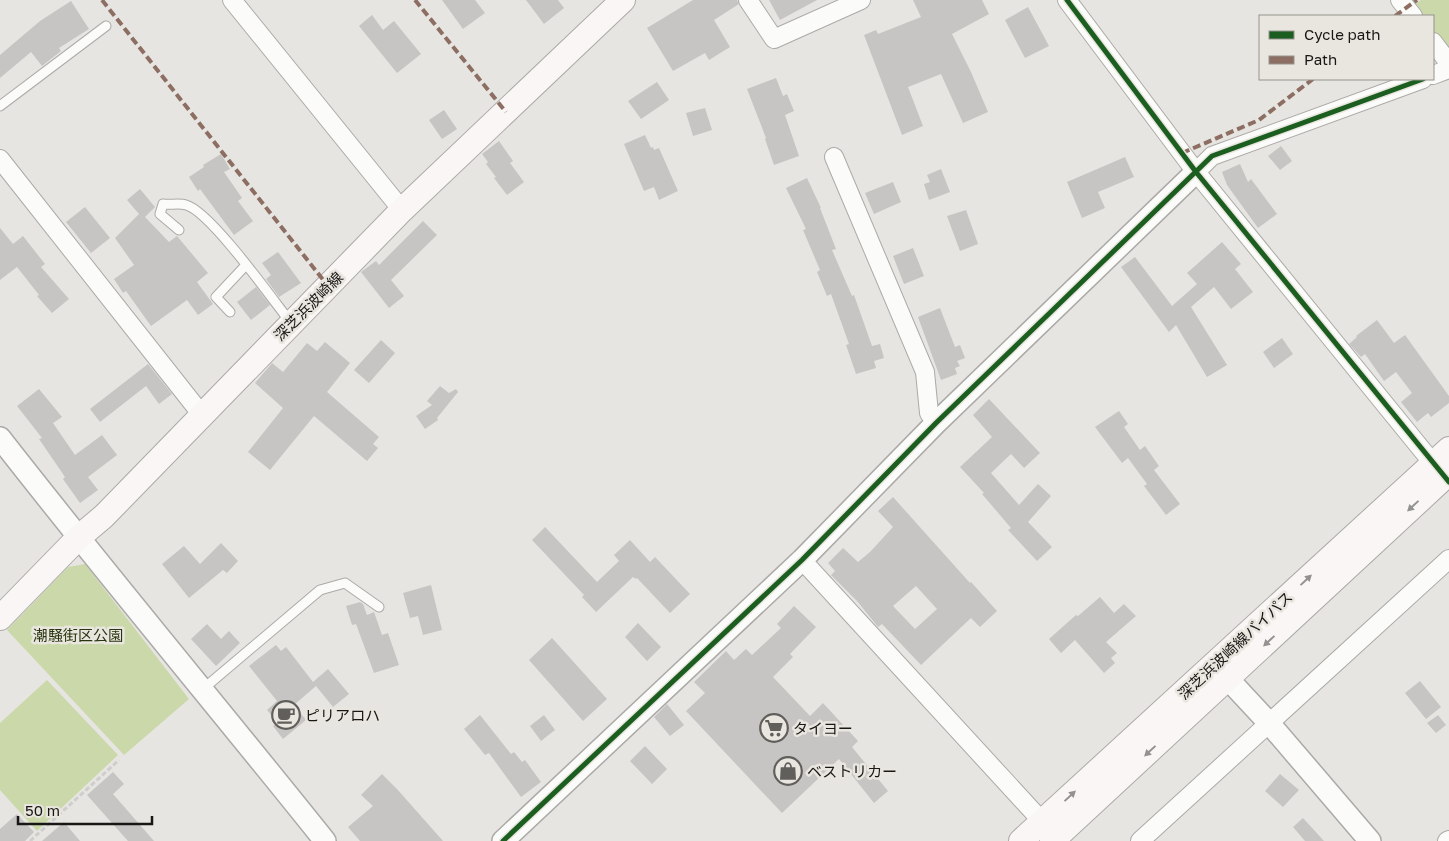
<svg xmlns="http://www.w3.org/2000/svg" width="1449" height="841" font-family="'Golos Text','Noto Sans JP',sans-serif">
<rect width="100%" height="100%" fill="#e7e5e1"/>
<path fill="#cad8aa" d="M1421,0H1449V52L1433,35V16H1418L1411,6Z
M85,564L189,699L124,755L7,630L68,567Z
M47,680L118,755L37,831L0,790V723Z"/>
<path fill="#c6c5c4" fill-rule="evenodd" d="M442,0H475L485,13L463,29Z
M526,0H558L564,8L544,24Z
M693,0H737L739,4L714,20L730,47L709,60L705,53L673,71L647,28Z
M769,0H817L780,20Z
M913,0H982L989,14L952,34L971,72L988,112L963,123L941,74L908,87L923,126L902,135L864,35L876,30L878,34L921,17Z
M71,1L89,29L59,48L61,51L42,66L31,52L0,78V55L40,21Z
M1028,7L1049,46L1025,58L1005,20Z
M372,15L383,30L394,21L421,54L397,73L359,26Z
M776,78L783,96L787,94L794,111L785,115L799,156L774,165L765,139L766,138L747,89Z
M657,82L669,100L641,119L628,101Z
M705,108L712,130L693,136L686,113Z
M444,110L457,129L442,139L429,120Z
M645,135L651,148L653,147L654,150L659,148L678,191L659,200L654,187L644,191L624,144Z
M499,141L513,161L510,163L524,182L507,195L494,178L496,177L486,164L488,162L482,154Z
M1281,146L1292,161L1280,170L1268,156Z
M221,154L230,169L224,172L242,198L238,201L253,221L234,235L200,189L198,191L189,177L204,167L203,165Z
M1125,157L1134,177L1098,192L1105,208L1082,218L1067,182Z
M1240,164L1248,182L1251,179L1277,214L1258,228L1227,185L1222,172Z
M941,169L950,192L929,200L924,184L930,182L927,175Z
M807,178L821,208H820L836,249L832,250L852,296L854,295L872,346L880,344L884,358L874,361L876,368L856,374L846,345L849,344L831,294L827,296L817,272L820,270L803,230L806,229L786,188Z
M893,182L901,202L874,214L865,193Z
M140,189L155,207L145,217L169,242L177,236L208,273L197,282L213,304L198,315L187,300L151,326L126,291L123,293L114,279L134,265L115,238L139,214L127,200Z
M85,207L110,238L91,253L66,222Z
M966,210L978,244L960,251L947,216Z
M423,221L437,235L391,280L404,296L389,308L361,272L376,261L379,265Z
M0,228L13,244L23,236L45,264L41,267L69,299L52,313L37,296L39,295L17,267L0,280Z
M1222,242L1241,264L1235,269L1253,292L1231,309L1214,287L1191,307L1227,365L1207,377L1176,325L1169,332L1121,267L1135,257L1172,306L1197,284L1187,273Z
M913,248L924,276L904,284L893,256Z
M278,252L301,283L279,297L266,279L271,275L262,263Z
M256,287L270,305L251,320L237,302Z
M940,308L955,347L960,345L965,358L957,361L960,366L955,368L957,374L941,380L918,317Z
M1377,320L1394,343L1405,335L1449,396V403L1431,417L1428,413L1417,422L1401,402L1412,393L1396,372L1384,381L1365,354L1361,357L1349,344L1357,337L1356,336Z
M1282,338L1293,354L1274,368L1263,352Z
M381,340L395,353L369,383L354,370Z
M325,342L350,363L327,392L379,437L373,444L378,448L367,461L314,416L270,470L248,452L283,408L255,383L272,363L283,372L307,343L317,351Z
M148,364L172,394L159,404L146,386L100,422L90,409Z
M440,386L449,393L456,389L458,392L437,418L438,420L425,429L416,416L432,405L427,401Z
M39,389L62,417L53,423L75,455L102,435L117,455L88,477L98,490L80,503L63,479L65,477L39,439L42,438L17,406Z
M989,399L1040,453L1024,468L1011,454L991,473L1019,505L1038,484L1051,496L1028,522L1052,547L1037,561L1008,530L1011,528L982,494L984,493L960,467L992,437L973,415Z
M1119,411L1128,424L1124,427L1140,450L1145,446L1159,466L1154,470L1180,504L1166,515L1144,486L1147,484L1128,458L1122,463L1095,427Z
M893,497L970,583L971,582L997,611L980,627L971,618L921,665L882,624L878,627L857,601L831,575L835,571L828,563L843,548L858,562L870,552L893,527L878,511ZM916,586L937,609L915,629L893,606Z
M545,527L597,582L619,561L614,555L630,540L650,562L655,557L690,594L670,613L637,578L636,579L633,577L596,612L582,597L584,595L532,540Z
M221,543L238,561L227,573L223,570L189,598L162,564L184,546L200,564Z
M431,585L442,630L423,635L418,616L410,618L403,593Z
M1100,597L1114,613L1124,604L1136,616L1106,642L1117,653L1111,658L1115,663L1104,673L1075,640L1061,653L1049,639L1076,615L1078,616Z
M360,602L363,604L367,615L374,612L382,635L388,633L399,665L374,673L356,624L352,625L346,606Z
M794,606L816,627L790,654L793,657L773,677L810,716L823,703L858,741L852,747L888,791L874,803L839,759L782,813L686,711L705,693L694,682L726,651L734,660L746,649L752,655L781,628L777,624Z
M638,623L661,647L647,661L625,637Z
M207,624L221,639L229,631L240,643L216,666L191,639Z
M552,638L607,699L583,721L529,660Z
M276,645L281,651L286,647L313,682L328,669L349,694L333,707L316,686L294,705L306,720L283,739L273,726L277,722L267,710L277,701L249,666Z
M1420,681L1441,707L1426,719L1405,693Z
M667,704L684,725L670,736L654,717Z
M480,715L511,754L514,752L522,762L525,760L541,782L521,797L489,753L485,755L464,729Z
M544,715L555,730L541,741L530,726Z
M1438,715L1446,725L1436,733L1427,723Z
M645,746L667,769L652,784L630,761Z
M113,772L124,784L113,794L154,841H128L87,795Z
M382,774L397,789L443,841H360L348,827L373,806L361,795Z
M1280,774L1299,790L1283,807L1265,791Z
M17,814L34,832L25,841H0V829Z
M1303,818L1324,841H1305L1293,827Z
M64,822L80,841H42Z"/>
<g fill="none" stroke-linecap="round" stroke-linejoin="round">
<defs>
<path id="service" d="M0,106L106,26
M179,230L160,214L163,204C170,205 180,203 186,205C210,211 273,300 291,323
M230,312L216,297L246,265
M203,689L320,590L345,583L379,607"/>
<path id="minor" d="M232,0L402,210
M748,0L774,39L861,0
M1067,0L1196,172L1440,472
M1400,0L1413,16
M1433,42L1449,63
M1433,75L1449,69
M834,157L925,372L929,413L936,423
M0,159L202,415
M1196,172L1212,156L1423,79
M802,560L1050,830
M1140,841L1449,559
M1447,841L1449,840"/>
<path id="tertiary" d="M0,438C106,574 217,706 325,841
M1228,679L1269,723L1370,841
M503,841L802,560L936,423L1196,172"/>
<path id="secondary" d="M0,618L78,538L104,516L402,210L623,0
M1021,841L1449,449
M1052,841L1449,473"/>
</defs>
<use href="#service" stroke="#acaaa8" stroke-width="11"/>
<use href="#minor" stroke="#acaaa8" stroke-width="20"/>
<use href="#tertiary" stroke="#acaaa8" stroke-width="24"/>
<use href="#secondary" stroke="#acaaa8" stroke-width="26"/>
<path stroke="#cececd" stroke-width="3" stroke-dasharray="5 2.5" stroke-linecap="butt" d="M30,841L119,760"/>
<use href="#service" stroke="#fbfbfa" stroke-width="9"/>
<use href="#minor" stroke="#fbfbfa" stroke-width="18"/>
<use href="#tertiary" stroke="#fbfbfa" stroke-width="21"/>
<use href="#secondary" stroke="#f9f6f5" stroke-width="24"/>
<path stroke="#8d6e63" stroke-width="4" stroke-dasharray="8 4" stroke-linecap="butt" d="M102,0L328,286
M415,0L506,112
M1395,16L1417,0
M1182,153L1259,120L1313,79"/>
<defs>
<path id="cycleway" d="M1067,0L1196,172L1449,482
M503,841L802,560L936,423L1212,156L1423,79"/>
</defs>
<use href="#cycleway" stroke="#e9e6df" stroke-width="8"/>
<use href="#cycleway" stroke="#1b5e20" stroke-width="5"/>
</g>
<defs><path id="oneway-solid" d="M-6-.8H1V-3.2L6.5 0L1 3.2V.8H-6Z" transform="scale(1.25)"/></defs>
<g fill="#949290">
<use href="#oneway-solid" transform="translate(1413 506) rotate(137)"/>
<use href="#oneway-solid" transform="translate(1306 580) rotate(-43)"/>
<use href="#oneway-solid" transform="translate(1269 641) rotate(137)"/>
<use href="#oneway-solid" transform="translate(1150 751) rotate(137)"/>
<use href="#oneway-solid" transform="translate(1070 796) rotate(-43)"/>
</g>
<defs>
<symbol id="cafe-ring" viewBox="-11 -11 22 22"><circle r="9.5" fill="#e9e6df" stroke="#605f5c" stroke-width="1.5"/><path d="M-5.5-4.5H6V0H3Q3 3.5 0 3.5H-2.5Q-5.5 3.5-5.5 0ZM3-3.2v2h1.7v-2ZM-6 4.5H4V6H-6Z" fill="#605f5c"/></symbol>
<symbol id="supermarket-ring" viewBox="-11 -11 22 22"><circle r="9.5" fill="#e9e6df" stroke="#605f5c" stroke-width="1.5"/><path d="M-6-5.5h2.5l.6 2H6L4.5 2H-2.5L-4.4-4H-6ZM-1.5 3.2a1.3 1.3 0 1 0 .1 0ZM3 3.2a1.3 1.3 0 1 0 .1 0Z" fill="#605f5c"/></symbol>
<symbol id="shop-ring" viewBox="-11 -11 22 22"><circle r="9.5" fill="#e9e6df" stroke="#605f5c" stroke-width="1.5"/><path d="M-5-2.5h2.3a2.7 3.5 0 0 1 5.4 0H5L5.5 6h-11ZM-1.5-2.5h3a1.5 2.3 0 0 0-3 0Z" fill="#605f5c"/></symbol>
</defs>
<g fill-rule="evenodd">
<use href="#cafe-ring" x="270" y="699" width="32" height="32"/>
<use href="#supermarket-ring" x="758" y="712" width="32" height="32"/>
<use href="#shop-ring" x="772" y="755" width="32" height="32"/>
</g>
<g text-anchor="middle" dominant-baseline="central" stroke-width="5" stroke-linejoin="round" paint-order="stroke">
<g font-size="15" fill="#181715" stroke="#e9e6df">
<text transform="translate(308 306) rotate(-45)">深芝浜波崎線</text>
<text transform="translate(1235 645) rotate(-43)">深芝浜波崎線バイパス</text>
</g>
<g font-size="15" fill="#29350e" stroke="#e9e6df">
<text x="78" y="635">潮騒街区公園</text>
</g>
<g font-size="15" fill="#181715" stroke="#e9e6df" text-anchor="start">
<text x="305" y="715">ピリアロハ</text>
<text x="793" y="728">タイヨー</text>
<text x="807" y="771">ベストリカー</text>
</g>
</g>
<rect x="1259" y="15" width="175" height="65" fill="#e9e6df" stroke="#95938e"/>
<rect x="1269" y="31" width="25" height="8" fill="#1b5e20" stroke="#95938e"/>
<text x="1304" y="40" font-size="15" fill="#181715">Cycle path</text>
<rect x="1269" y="56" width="25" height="8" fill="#8d6e63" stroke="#95938e"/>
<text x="1304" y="65" font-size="15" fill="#181715">Path</text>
<path d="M18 816v8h134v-8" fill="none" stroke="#181715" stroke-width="2.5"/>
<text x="25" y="816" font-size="15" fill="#181715" stroke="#e9e6df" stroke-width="4" paint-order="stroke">50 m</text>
</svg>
